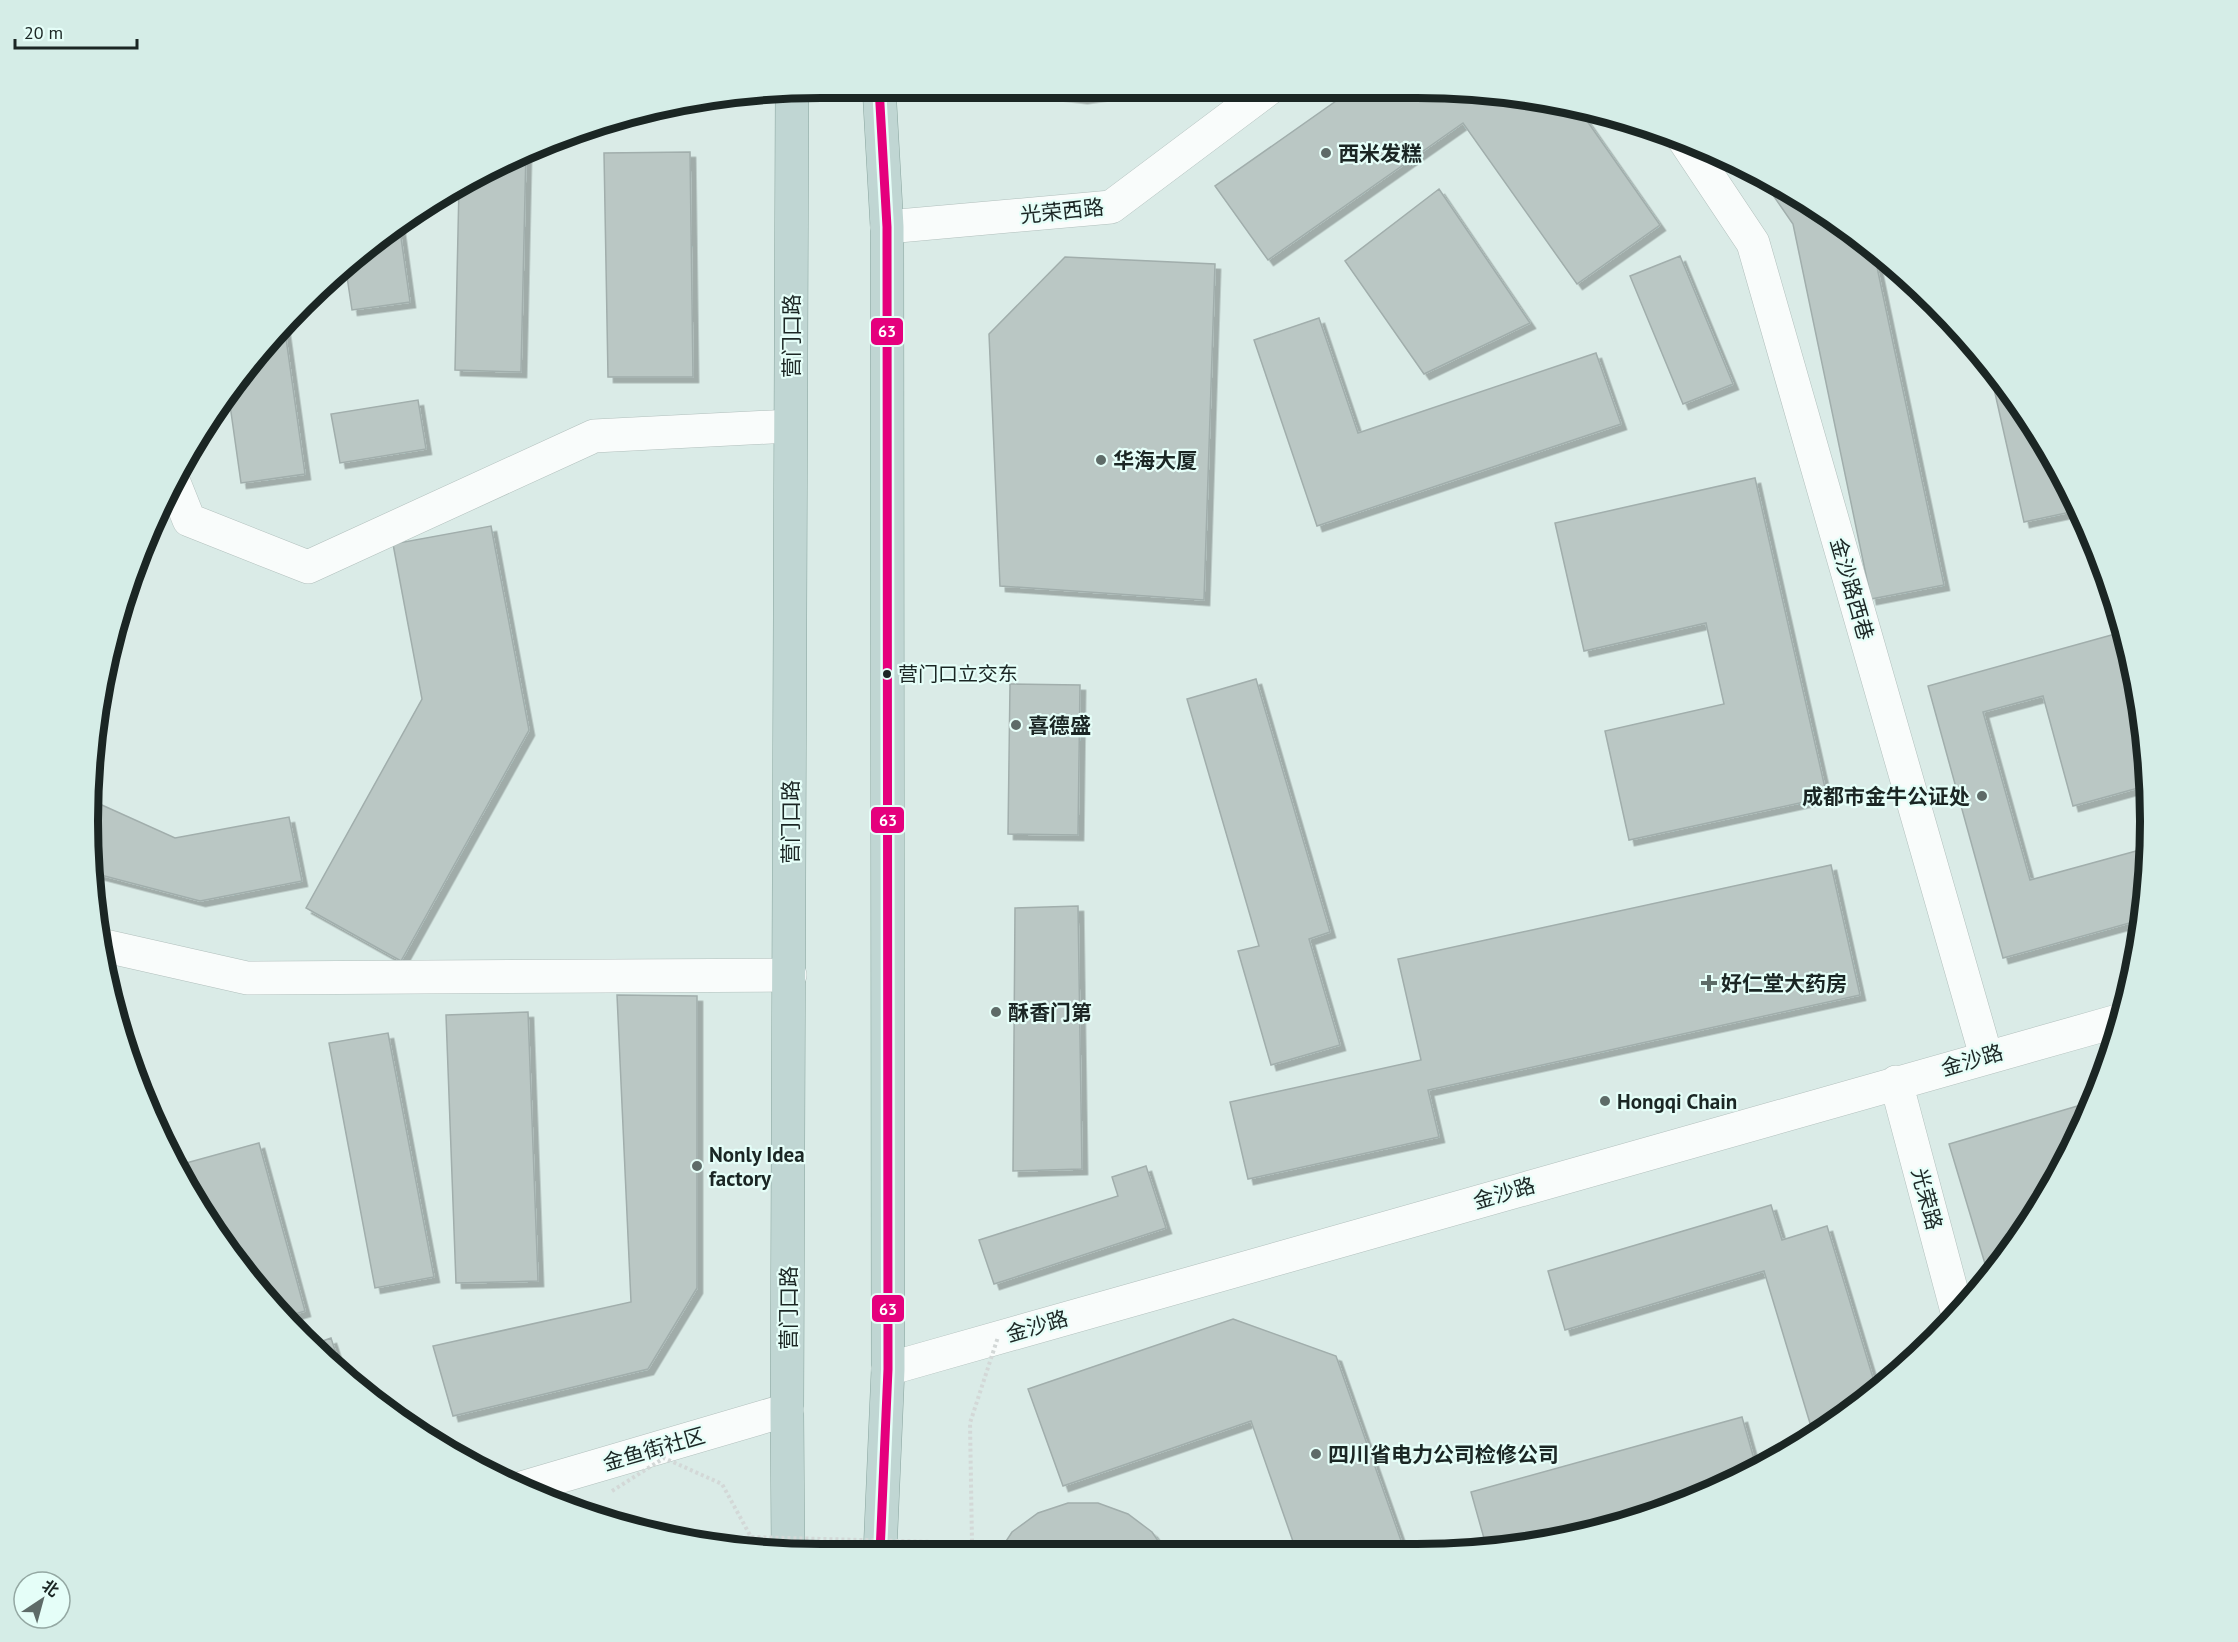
<svg xmlns="http://www.w3.org/2000/svg" width="2238" height="1642" font-family="'PT Sans','Noto Sans SC',sans-serif">
<defs>
<filter id="shadow"><feDropShadow dx="5.5" dy="5.5" stdDeviation="0" flood-color="#0004"/></filter>
</defs>
<rect width="100%" height="100%" fill="#daebe7"/>
<path fill="#bac7c4" stroke="#a1aeac" stroke-width="1.5" filter="url(#shadow)" d="M1035,87H1143L1140,90L1082,98L1047,94Z
M1356,87H1417L1578,108L1660,225L1577,284L1463,123L1268,260L1215,186Z
M526,150L521,372L455,370L459,186Z
M690,152L693,377H608L604,153Z
M1759,175L1824,211L1873,248L1944,585L1871,599L1793,224Z
M1439,189L1530,323L1424,374L1345,261Z
M399,223L410,302L352,310L346,270Z
M1680,256L1733,384L1683,404L1630,276Z
M1065,257L1215,264L1204,600L1000,586L989,334Z
M1319,318L1358,433L1596,353L1621,424L1317,526L1254,340Z
M284,324L305,474L241,483L229,398L269,337Z
M1988,362L1999,374L2075,496L2080,510L2024,522Z
M418,400L426,449L340,463L331,414Z
M1755,478L1827,797L1629,840L1605,731L1724,704L1706,623L1584,651L1555,523Z
M491,526L529,730L401,961L306,908L422,699L393,544Z
M2126,631L2149,773V785L2073,806L2043,696L1983,712L2030,880L2147,848L2144,919L2003,958L1928,686Z
M1256,679L1330,932L1309,939L1340,1045L1271,1065L1238,951L1259,946L1187,699Z
M1010,684L1080,685L1078,835L1008,834Z
M93,801L175,838L289,817L302,881L200,901L93,873Z
M1831,865L1860,995L1428,1090L1439,1137L1248,1179L1230,1102L1421,1060L1398,959Z
M1078,906L1082,1169L1013,1171L1015,908Z
M617,995L697,996V1288L648,1369L453,1416L433,1346L631,1302Z
M528,1012L538,1281L456,1283L446,1015Z
M388,1033L434,1277L375,1288L329,1043Z
M2091,1102L2053,1188L1989,1277L1949,1144Z
M259,1143L305,1311L285,1317L239,1268L179,1165Z
M1146,1166L1166,1228L994,1284L979,1240L1118,1196L1112,1177Z
M1771,1205L1782,1240L1827,1226L1877,1391L1864,1403L1813,1433L1764,1271L1565,1330L1548,1271Z
M1233,1319L1336,1356L1404,1549L1296,1550L1251,1421L1063,1486L1028,1389Z
M331,1338L344,1378L311,1345Z
M1742,1417L1756,1466L1713,1490L1502,1549H1487L1471,1492Z
M1068,1503H1098L1128,1514L1152,1532L1165,1551L999,1552L1012,1532L1038,1513Z"/>
<g fill="none" stroke-linecap="round" stroke-linejoin="round">
<defs>
<path id="minor" d="M1683,138L1753,243L1986,1056
M887,227L1111,207L1271,87
M173,480L189,520L308,567L594,436L790,426
M101,945L247,978L790,975
M1896,1082L1958,1315
M888,1369L2121,1020
M521,1488L787,1410"/>
<path id="highway" d="M879,87L887,227L888,1369L880,1553
M788,1553L787,1410L792,91"/>
</defs>
<use href="#minor" stroke="#b1bfbc" stroke-width="34"/>
<use href="#highway" stroke="#88a49e" stroke-width="34"/>
<use href="#minor" stroke="#f9fcfb" stroke-width="33"/>
<use href="#highway" stroke="#c0d6d3" stroke-width="33"/>
<path stroke="#d3d8d7" stroke-width="4" stroke-dasharray="3 3" stroke-linecap="butt" d="M612,1491L664,1458L722,1484L751,1537L972,1543L970,1423L998,1337"/>
<defs>
<path id="bus-1" d="M879,87L887,227L888,1369L880,1553"/>
</defs>
<use href="#bus-1" stroke="#e5fef8" stroke-width="14"/>
<use href="#bus-1" stroke="#e5007d" stroke-width="9"/>
</g>
<g fill="#5e6b68" stroke="#e5fef8" stroke-width="2">
<circle cx="1326" cy="153" r="6"/>
<circle cx="1101" cy="460" r="6"/>
<circle cx="1016" cy="725" r="6"/>
<circle cx="1982" cy="796" r="6"/>
<path d="M1706 974h6v6h6v6h-6v6h-6v-6h-6v-6h6z"/>
<circle cx="996" cy="1012" r="6"/>
<circle cx="1605" cy="1101" r="6"/>
<circle cx="697" cy="1166" r="6"/>
<circle cx="1316" cy="1454" r="6"/>
</g>
<circle fill="#1b2624" stroke="#e5fef8" stroke-width="2" cx="887" cy="674" r="5"/>
<g text-anchor="middle" dominant-baseline="central" stroke-width="4.5" stroke-linejoin="round" paint-order="stroke">
<g font-size="20" fill="#1b2624" stroke="#e5fef8" text-anchor="start">
<text x="898" y="674">营门口立交东</text>
</g>
<g font-size="21" font-weight="bold" fill="#1b2624" stroke="#e5fef8" text-anchor="start">
<text x="1338" y="153">西米发糕</text>
<text x="1113" y="460">华海大厦</text>
<text x="1028" y="725">喜德盛</text>
<text x="1970" y="796" text-anchor="end">成都市金牛公证处</text>
<text x="1721" y="983">好仁堂大药房</text>
<text x="1008" y="1012">酥香门第</text>
<text x="1617" y="1101">Hongqi Chain</text>
<text x="709" y="1154">Nonly Idea<tspan x="709" dy="24">factory</tspan></text>
<text x="1328" y="1454">四川省电力公司检修公司</text>
</g>
<g font-size="21" fill="#1b2624" stroke="#e5fef8">
<text transform="translate(1062 211) rotate(-6)">光荣西路</text>
<text transform="translate(791 336) rotate(-90)">营门口路</text>
<text transform="translate(1852 589) rotate(74)">金沙路西巷</text>
<text transform="translate(790 822) rotate(-90)">营门口路</text>
<text transform="translate(1972 1060) rotate(-16)">金沙路</text>
<text transform="translate(1504 1193) rotate(-16)">金沙路</text>
<text transform="translate(1927 1199) rotate(75)">光荣路</text>
<text transform="translate(788 1308) rotate(-90)">营门口路</text>
<text transform="translate(1037 1326) rotate(-16)">金沙路</text>
<text transform="translate(654 1449) rotate(-16)">金鱼街社区</text>
</g>
</g>
<path d="M0 0H2238V1642H0ZM821 98H1417A723 723 0 0 1 2140 821V821A723 723 0 0 1 1417 1544H821A723 723 0 0 1 98 821V821A723 723 0 0 1 821 98Z" fill="#d5ede7" fill-rule="evenodd"/>
<path fill="none" stroke="#1b2624" stroke-width="8" d="M821 98H1417A723 723 0 0 1 2140 821V821A723 723 0 0 1 1417 1544H821A723 723 0 0 1 98 821V821A723 723 0 0 1 821 98Z"/>
<g stroke="#e5fef8" stroke-width="2">
<rect x="870" y="317" width="34" height="29" rx="6" fill="#e5007d"/>
<rect x="870" y="806" width="35" height="28" rx="6" fill="#e5007d"/>
<rect x="871" y="1294" width="34" height="29" rx="6" fill="#e5007d"/>
</g>
<g font-size="16" text-anchor="middle" font-weight="bold" fill="#fff">
<text x="887" y="337">63</text>
<text x="888" y="826">63</text>
<text x="888" y="1315">63</text>
</g>
<g transform="translate(42 1600) rotate(36)"><circle r="28" fill="#e5fef8" stroke="#94a8a3" stroke-width="1.5"/>
<path d="M0-4.5L10 22L0 15L-10 22Z" fill="#5e6b68"/>
<text y="-9" font-size="16" font-weight="bold" text-anchor="middle" fill="#1b2624">北</text>
</g>
<path d="M15 39v9h122v-9" fill="none" stroke="#1b2624" stroke-width="3"/>
<text x="24" y="39" font-size="18" fill="#1b2624" stroke="#e5fef8" stroke-width="4.5" paint-order="stroke">20 m</text>
</svg>
